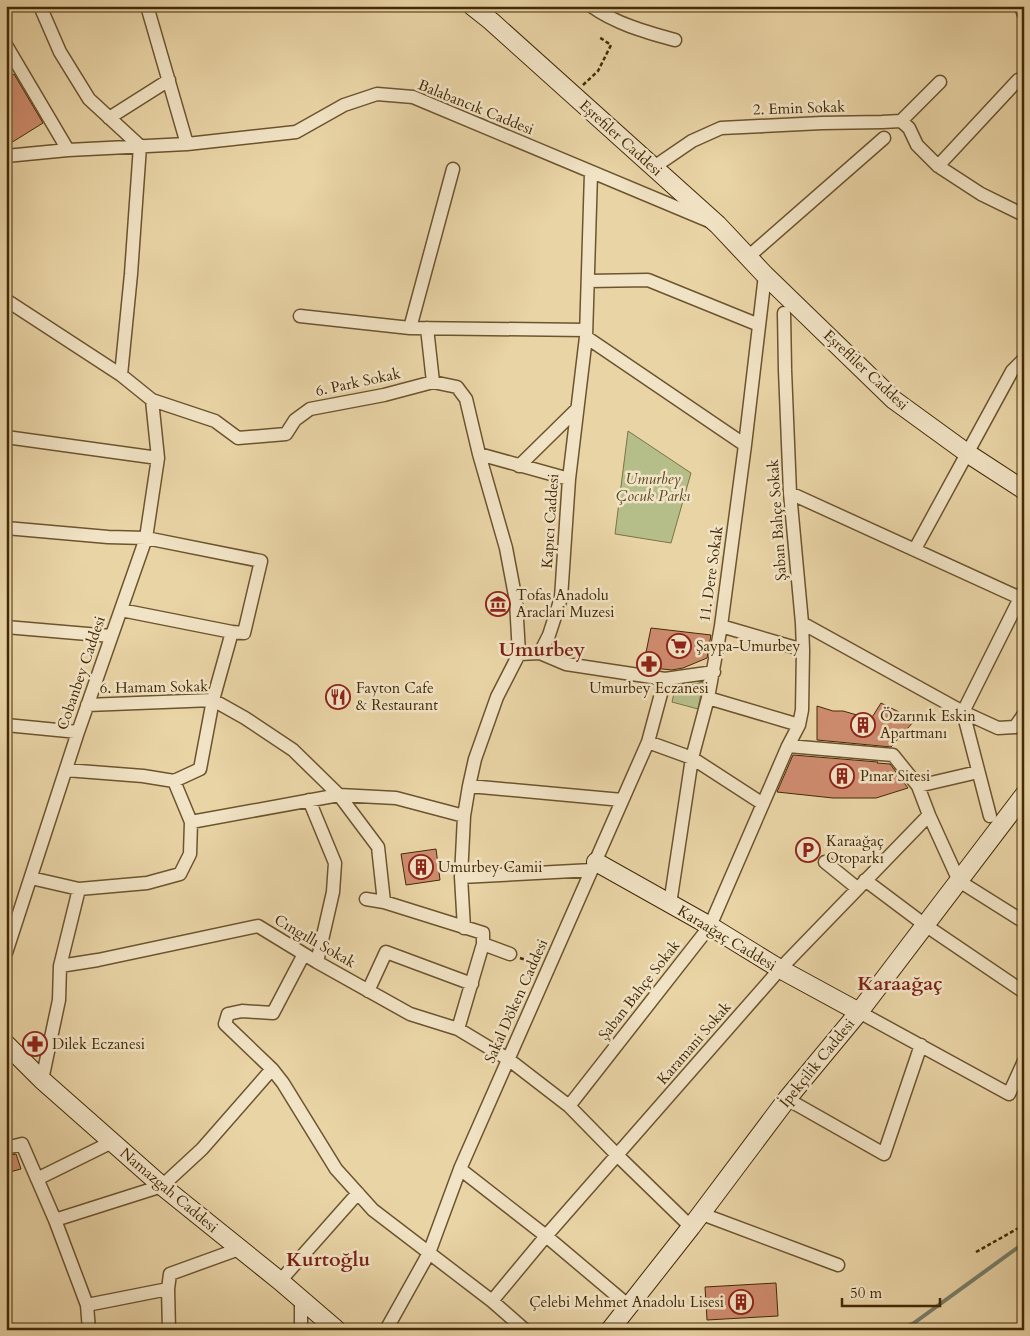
<svg xmlns="http://www.w3.org/2000/svg" width="1030" height="1336" font-family="Cardo,serif">
<rect width="100%" height="100%" fill="#e9d4a6"/>
<filter id="stains"><feTurbulence type="fractalNoise" baseFrequency=".004" numOctaves="4"/><feColorMatrix values="0 0 0 0 .2 0 0 0 0 .09 0 0 0 0 .02 0 0 0 .5 -.17"/></filter>
<radialGradient id="worn" r=".72"><stop offset=".6" stop-color="#630" stop-opacity="0"/><stop offset="1" stop-color="#630" stop-opacity=".3"/></radialGradient>
<path fill="#b5bd88" stroke="#7c7447" d="M628,431L691,473L671,543L615,534Z
M703,682L698,709L672,702L675,689Z"/>
<g fill="none" stroke-linecap="round" stroke-linejoin="round">
<path stroke="#767f6c" stroke-width="4" d="M899,1330L914,1323L1024,1243"/>
</g>
<path fill="#cf8c6f" stroke="#422a06" d="M14,74L43,123L6,146V78Z
M651,628L711,635L707,658L683,668L672,670L643,667Z
M881,703L915,720L891,747L817,740V706L833,711H843L871,719Z
M793,755L878,762L877,763L890,764L908,788L876,798H833L777,792Z
M436,849L440,880L406,885L401,854Z
M16,1154L21,1169L6,1173V1156Z
M776,1283L778,1316L707,1320L705,1287Z"/>
<g fill="none" stroke-linecap="round" stroke-linejoin="round">
<defs>
<path id="street" d="M40,6L60,52L89,99L140,146L131,274L121,375
M147,6L187,144
M591,6C616,24 646,32 675,40
M1020,6L1024,14
M6,45L68,150
M109,118L169,80
M901,121L909,128L917,145L938,166L981,194L1024,215
M6,156L68,150L187,144L296,132L344,105L377,94L413,97L709,221
M938,166L1018,80
M654,167L692,141L721,128L822,123L882,122L901,121L940,82
M748,257L884,138
M588,281L648,280L759,325
M6,300L121,375L152,400L215,421L238,438L286,434L295,420L310,409L384,395L433,382L457,387L466,399L479,454L506,548L516,601L519,654
M300,316L410,328L586,330
M410,328L453,169
M427,328L433,382
M586,337L745,445
M6,437L158,458
M479,454L569,479
M519,466L577,409
M790,493L1020,598
M6,528L108,537L146,538L261,561L244,633L232,632L121,610
M915,549L1012,371L1024,359
M1023,592L963,712L998,728L1015,727L1024,714
M802,623L963,712L990,816
M721,626L803,650
M6,627L111,636
M540,653L566,664L665,679L714,672
M708,698L799,725
M87,705L213,700L245,718L293,750L339,795L378,847L384,902L483,933V944L458,1029
M6,725L78,732
M648,742L692,758L763,804
M788,746L893,755L918,786L929,815L959,881L1024,922
M66,770L143,776L174,781L191,822
M174,781L200,769L213,700L232,632
M469,786L622,800
M918,786L978,772
M309,800L335,863L333,892L317,962
M825,862L857,888
M461,877L592,870
M31,878L79,889L147,883L180,874L190,854L191,822L339,795L396,798L464,816
M865,880L925,925L1024,992
M366,899L384,902
M670,904L692,758L708,698L721,626L745,445L765,275
M464,928L461,877L464,816L469,786L475,759L497,697L519,654L540,653L549,635L561,598L569,479L586,337L591,173
M483,944L510,954
M6,953L78,732L146,538L158,458L152,400
M304,954L273,1013L242,1011L228,1014L225,1024L272,1069L283,1083L336,1169L373,1210L492,1301L525,1330
M60,966L98,960L258,926L317,962L410,1014L458,1029L508,1059L569,1106L618,1156L691,1227
M368,991L386,952L472,984
M859,1012L1009,1094L1024,1061
M42,1080L59,1000L60,966L79,889
M787,1099L884,1154L921,1045
M569,1106L710,926L788,746L799,725L802,710L803,650L802,623L790,493L785,370L784,313
M6,1148L22,1144L55,1220L87,1305L89,1330
M460,1169L546,1236L629,1306
M37,1179L112,1142
M702,1214L838,1265
M55,1220L162,1186L202,1149L272,1069
M280,1281L358,1193
M301,1299V1330
M492,1301L546,1236L780,969L929,815
M87,1305L168,1289
M169,1330L168,1289L170,1274L239,1249
M386,1330L429,1253L460,1169L648,742L665,679"/>
<path id="secondary" d="M472,6L491,21L718,225L765,275L894,400L967,453L1024,490
M596,862L710,926L780,969L859,1012
M6,1044L42,1080L162,1186L280,1281L337,1330
M610,1330L691,1227L787,1099L859,1012L1024,795"/>
</defs>
<use href="#street" stroke="#6c542e" stroke-width="15"/>
<use href="#secondary" stroke="#422a06" stroke-width="20"/>
<path stroke="#422a06" stroke-width="2.5" stroke-dasharray="4 2.5" stroke-linecap="butt" d="M583,85L598,71L611,45L599,37
M520,958L538,964
M976,1252L1024,1225"/>
<use href="#street" stroke="#f1e3c5" stroke-width="12"/>
<use href="#secondary" stroke="#f1e3c5" stroke-width="18"/>
</g>
<defs>
<symbol id="museum-ring" viewBox="-11 -11 22 22"><circle r="9.5" fill="#f1e3c5" stroke="#8f2418" stroke-width="1.5"/><path d="M0-6L6-3V-2H-6V-3ZM-5-1h2V3h-2ZM-1-1h2V3h-2ZM3-1h2V3H3ZM-6 4H6V6H-6Z" fill="#8f2418"/></symbol>
<symbol id="supermarket-ring" viewBox="-11 -11 22 22"><circle r="9.5" fill="#f1e3c5" stroke="#8f2418" stroke-width="1.5"/><path d="M-6-5.5h2.5l.6 2H6L4.5 2H-2.5L-4.4-4H-6ZM-1.5 3.2a1.3 1.3 0 1 0 .1 0ZM3 3.2a1.3 1.3 0 1 0 .1 0Z" fill="#8f2418"/></symbol>
<symbol id="pharmacy-ring" viewBox="-11 -11 22 22"><circle r="9.5" fill="#f1e3c5" stroke="#8f2418" stroke-width="1.5"/><path d="M-2-6h4v4h4v4h-4v4h-4v-4h-4v-4h4Z" fill="#8f2418"/></symbol>
<symbol id="restaurant-ring" viewBox="-11 -11 22 22"><circle r="9.5" fill="#f1e3c5" stroke="#8f2418" stroke-width="1.5"/><path d="M-5-6h1v4h1v-4h1v4h1v-4h1v5L-1.5 .5V6h-2V.5L-5-1ZM5-6V6H3V1.5H1.5Q1.5-4 5-6Z" fill="#8f2418"/></symbol>
<symbol id="building-ring" viewBox="-11 -11 22 22"><circle r="9.5" fill="#f1e3c5" stroke="#8f2418" stroke-width="1.5"/><path d="M-4-6H4V6H1V3H-1V6H-4ZM-2.5-4.3h1.7v1.8h-1.7ZM.8-4.3h1.7v1.8H.8ZM-2.5-1h1.7V.8h-1.7ZM.8-1h1.7V.8H.8Z" fill="#8f2418"/></symbol>
<symbol id="parking-ring" viewBox="-11 -11 22 22"><circle r="9.5" fill="#f1e3c5" stroke="#8f2418" stroke-width="1.5"/><path d="M-3.5-5.5H1a3.5 3.5 0 0 1 0 7H-1V5.5H-3.5ZM-1-3.4V-.6H.8a1.4 1.4 0 0 0 0-2.8Z" fill="#8f2418"/></symbol>
</defs>
<g fill-rule="evenodd">
<use href="#museum-ring" x="484" y="590" width="28" height="28"/>
<use href="#supermarket-ring" x="665" y="632" width="28" height="28"/>
<use href="#pharmacy-ring" x="635" y="650" width="28" height="28"/>
<use href="#restaurant-ring" x="324" y="683" width="28" height="28"/>
<use href="#building-ring" x="849" y="711" width="28" height="28"/>
<use href="#building-ring" x="828" y="762" width="28" height="28"/>
<use href="#parking-ring" x="794" y="836" width="28" height="28"/>
<use href="#building-ring" x="407" y="853" width="28" height="28"/>
<use href="#pharmacy-ring" x="21" y="1030" width="28" height="28"/>
<use href="#building-ring" x="727" y="1288" width="28" height="28"/>
</g>
<g text-anchor="middle" dominant-baseline="central" stroke-width="5" stroke-linejoin="round" paint-order="stroke">
<g font-size="15" fill="#422a06" stroke="#f1e3c5">
<text transform="translate(476 107) rotate(22)">Balabancık Caddesi</text>
<text transform="translate(799 108) rotate(-2)">2. Emin Sokak</text>
<text transform="translate(621 138) rotate(42)">Eşrefiler Caddesi</text>
<text transform="translate(866 370) rotate(43)">Eşrefliler Caddesi</text>
<text transform="translate(358 382) rotate(-12)">6. Park Sokak</text>
<text transform="translate(777 520) rotate(-94)">Şaban Bahçe Sokak</text>
<text transform="translate(550 521) rotate(-86)">Kapıcı Caddesi</text>
<text transform="translate(711 574) rotate(-82)">11. Dere Sokak</text>
<text transform="translate(81 673) rotate(-71)">Cobanbey Caddesi</text>
<text transform="translate(154 687) rotate(-1)">6. Hamam Sokak</text>
<text transform="translate(727 938) rotate(31)">Karaağaç Caddesi</text>
<text transform="translate(315 941) rotate(30)">Cıngıllı Sokak</text>
<text transform="translate(639 990) rotate(-52)">Şaban Bahçe Sokak</text>
<text transform="translate(516 1001) rotate(-66)">Sakal Döken Caddesi</text>
<text transform="translate(694 1043) rotate(-49)">Karamani Sokak</text>
<text transform="translate(817 1063) rotate(-51)">İpekçilik Caddesi</text>
<text transform="translate(169 1190) rotate(40)">Namazgah Caddesi</text>
</g>
<g font-size="15" font-style="italic" fill="#594720" stroke="#f1e3c5">
<text x="653" y="479">Umurbey<tspan x="653" dy="17">Çocuk Parkı</tspan></text>
</g>
<g font-size="15" fill="#422a06" stroke="#f1e3c5" text-anchor="start">
<text x="516" y="595">Tofas Anadolu<tspan x="516" dy="17">Araclari Muzesi</tspan></text>
<text x="696" y="646">Şaypa-Umurbey</text>
<text x="356" y="688">Fayton Cafe<tspan x="356" dy="17">&amp; Restaurant</tspan></text>
<text x="649" y="688" text-anchor="middle">Umurbey Eczanesi</text>
<text x="880" y="716">Özarınık Eskin<tspan x="880" dy="17">Apartmanı</tspan></text>
<text x="860" y="776">Pınar Sitesi</text>
<text x="826" y="841">Karaağaç<tspan x="826" dy="17">Otoparkı</tspan></text>
<text x="438" y="867">Umurbey Camii</text>
<text x="52" y="1044">Dilek Eczanesi</text>
<text x="724" y="1302" text-anchor="end">Çelebi Mehmet Anadolu Lisesi</text>
</g>
<g font-size="20" font-weight="bold" fill="#7a1f14" stroke="#f1e3c5">
<text x="542" y="649">Umurbey</text>
<text x="900" y="983">Karaağaç</text>
<text x="328" y="1259">Kurtoğlu</text>
</g>
</g>
<rect width="1030" height="1336" fill="none" stroke="#e9d4a6" stroke-width="25"/>
<rect x="8" y="8" width="1015" height="1321" fill="none" stroke="#422a06" stroke-width="2.5"/>
<rect x="12" y="12" width="1005" height="1311" fill="none" stroke="#422a06"/>
<path d="M842 1298v8h98v-8" fill="none" stroke="#422a06" stroke-width="2.5"/>
<text x="850" y="1298" font-size="15" fill="#422a06" stroke="#f1e3c5" stroke-width="4" paint-order="stroke">50 m</text>
<rect width="100%" height="100%" filter="url(#stains)"/>
<rect width="100%" height="100%" fill="url(#worn)"/>
</svg>
